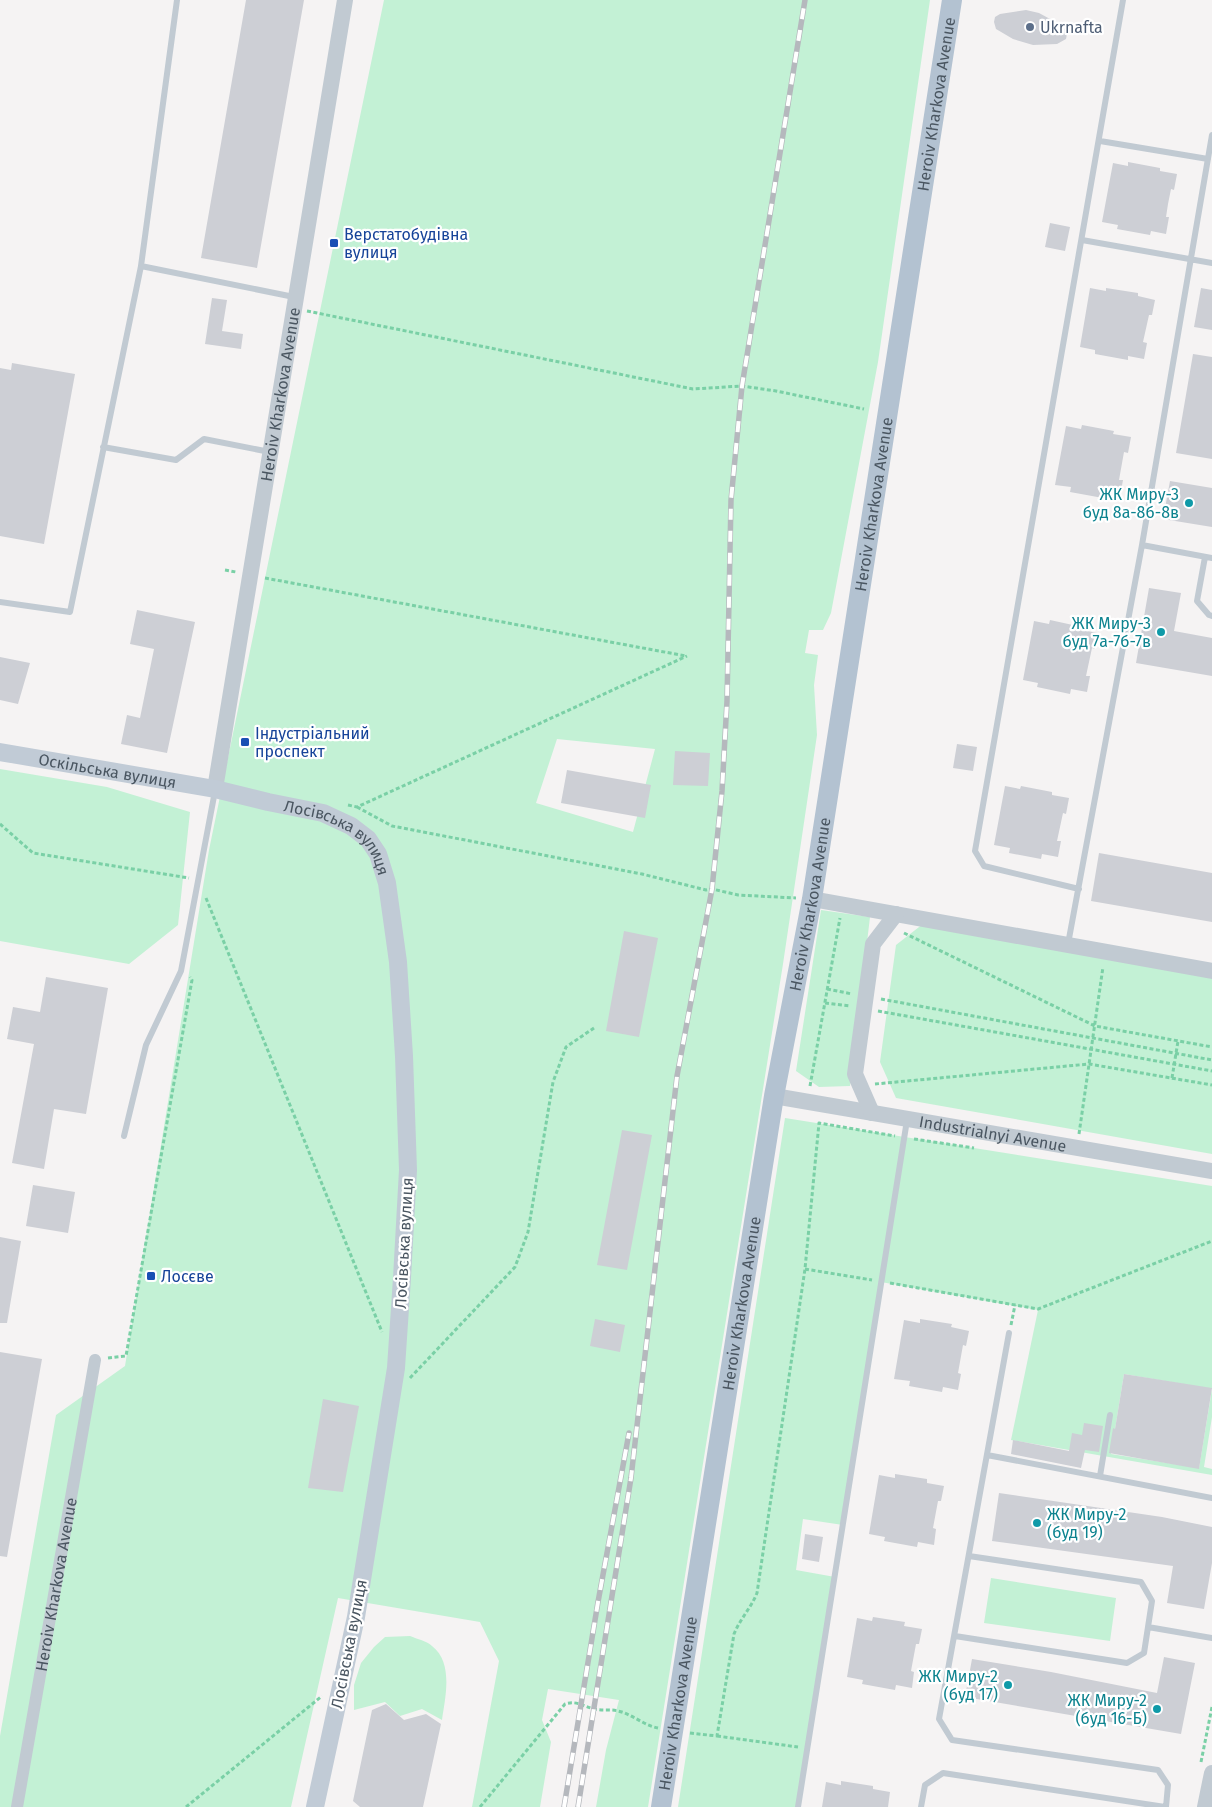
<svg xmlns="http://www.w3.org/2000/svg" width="1212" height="1807" font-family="'Fira Sans',sans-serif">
<rect width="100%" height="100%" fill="#f5f3f3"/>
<path fill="#c3f1d5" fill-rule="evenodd" d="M384,0H930L878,362L831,613L823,630H809L805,653L818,655L814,685L817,735L783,964L648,1807H596L606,1750L619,1700L548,1689L542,1720L551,1742L540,1807H472L499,1661L480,1622L338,1598L291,1807H0V1736L56,1415L125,1366L209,850ZM557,739L655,749L633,832L536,803Z
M0,769L107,787L190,812L178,925L129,964L0,941Z
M821,910L870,917L850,1086L819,1087L796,1071Z
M928,920L1212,966V1154L896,1098L880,1062L896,945Z
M785,1118L1212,1186V1417L1204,1467L1212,1469V1475L1011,1440L1038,1310L881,1282L843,1525L803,1519L796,1570L835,1577L798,1807H678ZM1124,1374L1212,1389L1199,1468L1111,1454Z
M991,1578L1116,1598L1110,1641L984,1623Z
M410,1636C417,1639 427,1641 432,1646C454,1663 445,1698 442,1720L422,1709L400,1716L385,1702L354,1710V1685L361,1663L374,1647L385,1637Z"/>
<path fill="#cdcfd5" d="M246,0H304L257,268L201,258Z
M1026,10L1039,13L1063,26L1067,34L1066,39L1057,44L1033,45L1013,39L996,29L994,22L995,17L1000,14Z
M1128,162L1160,168V171L1177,174L1174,190L1171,189L1168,204L1166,217H1169L1166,234L1151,231L1150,235L1117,229L1118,225L1102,222L1113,163L1128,166Z
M1050,223L1070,227L1065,251L1045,247Z
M1090,288L1106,291V288L1138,293V296L1155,300L1152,315H1149L1143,342L1147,343L1144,359L1128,356V360L1095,354V350L1080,347Z
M1201,288L1212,290V330L1194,327Z
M212,298L227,300L222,331L243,334L241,349L205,344Z
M1193,354L1212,357V459L1176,453Z
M12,363L75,374L44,544L0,536V368L11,370Z
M1082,425L1114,431L1113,434L1131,437L1128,453L1124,452L1119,480H1123L1120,496L1104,493L1103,498L1070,492L1071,487L1055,485L1066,426L1081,429Z
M1170,481L1212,488V527L1163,519Z
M1149,588L1181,593L1174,631L1212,638V676L1136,663Z
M137,610L195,622L167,753L121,744L127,715L140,718L154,649L130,644Z
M1050,620L1082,627L1081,630L1098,633L1095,649L1092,648L1086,676H1090L1087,692L1071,689L1070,694L1037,687L1038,683L1023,680L1034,621L1049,624Z
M0,657L30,663L18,704L0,700Z
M957,744L977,747L973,771L953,768Z
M675,751L710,753L708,786L673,785Z
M567,770L651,785L645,818L561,803Z
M1005,786L1020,789L1021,786L1052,792V795L1069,798L1066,814L1063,813L1057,841H1061L1058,857L1042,854L1041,859L1009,853L1010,848L994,845Z
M1099,853L1212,873V922L1091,901Z
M624,931L658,938L639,1037L606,1031Z
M46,977L108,988L86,1114L54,1109L44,1169L12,1163L34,1044L7,1039L13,1007L40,1012Z
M622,1130L652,1135L627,1270L597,1265Z
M33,1185L75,1192L68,1233L26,1226Z
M0,1237L21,1241L7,1323H0Z
M595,1319L625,1325L620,1352L590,1346Z
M920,1319L952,1324L951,1327L969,1331L966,1346L963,1345L958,1373L961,1374L958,1390L943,1387L942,1392L909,1386L910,1381L894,1379L904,1320L920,1323Z
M0,1352L42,1359L7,1557L0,1556Z
M1124,1374L1212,1388L1199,1469L1109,1453L1113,1428L1115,1429Z
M323,1399L359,1406L343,1492L308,1488Z
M1084,1423L1103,1426L1099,1452L1085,1450L1081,1468L1011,1454L1013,1440L1069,1451L1072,1433L1082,1435Z
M895,1474L927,1479V1483L944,1486L941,1501H938L933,1528L936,1529L934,1545L918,1542L917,1547L884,1541L885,1537L869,1534L879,1475L895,1478Z
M999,1493L1162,1517L1212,1527V1563L1204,1609L1167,1603L1173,1566L992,1541Z
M805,1534L823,1537L819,1562L802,1559Z
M873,1617L905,1622L904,1626L922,1629L919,1644H916L911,1671L914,1672L912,1688L896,1685L895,1690L862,1684L863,1680L847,1677L857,1618L872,1621Z
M1164,1657L1195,1663L1181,1734L965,1697L972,1659L1051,1672L1157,1693Z
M386,1704L404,1720L426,1714L441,1724L423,1807H360L353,1801L372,1710Z
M841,1781L873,1786V1789L890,1792L888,1807H822L826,1782L841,1785Z"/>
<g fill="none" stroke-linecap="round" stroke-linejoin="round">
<path stroke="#7ad0a6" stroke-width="3" stroke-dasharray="4 2.5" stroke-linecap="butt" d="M307,311L693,389L742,386L776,391L864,409
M225,570L236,572
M265,578L686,656
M348,805L357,807L687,656
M357,807L392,826L642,874L706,890L712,889L738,895L796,898
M0,824L33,853L189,878
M206,898L382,1332
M904,933L1095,1026L1212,1047
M827,989L852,994
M881,999L1212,1060
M825,1003L850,1006
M878,1011L1212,1071
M1172,1078L1178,1041
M875,1084L1089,1064L1212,1085
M810,1086L840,918
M1079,1134L1103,967
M914,1139L974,1148
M805,1269L872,1280
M890,1283L1038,1309L1212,1241
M1011,1325L1015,1305
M108,1358L126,1356L192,980L190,977
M410,1378L515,1267L528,1232L553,1082L566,1047L594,1028
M690,1733L717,1736L734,1634C740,1619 751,1608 757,1593L805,1269L819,1123L895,1136
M717,1736L798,1747
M1201,1762L1212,1707
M186,1807L322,1696
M480,1807L565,1704C578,1700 583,1707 595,1709C602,1711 611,1709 618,1711C632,1714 643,1725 658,1728"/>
<path stroke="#c1cad2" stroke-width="6" d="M177,0L141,266L294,297
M1100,141L1208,159
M1082,240L1212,263
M103,447L176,460L204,439L270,452
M1142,545L1212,558
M1205,557L1197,601L1209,615L1212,616
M0,602L70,612L141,266
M1079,889L984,866L975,851L1123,0
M1068,944L1142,545L1212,135
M124,1136L146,1045L181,971L215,791
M1009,1333L939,1719L952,1740L1158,1770L1168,1785L1166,1807
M987,1455L1212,1498
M1100,1476L1110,1415
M1148,1627L1212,1638
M955,1636L1127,1663L1144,1653L1152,1601L1141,1582L969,1556
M798,1807L907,1120
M921,1807L925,1785L943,1773L1165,1807"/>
<path stroke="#c1cad2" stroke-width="12" id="s1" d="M17,1807L95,1360"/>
<g stroke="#c1cad2" stroke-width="16">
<path id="s2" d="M215,789L345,0"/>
<path d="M812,899L1212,971"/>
<path id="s3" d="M774,1096L1212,1171"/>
<path d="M872,1113L855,1074L873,944L896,914"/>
<path d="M1205,1807L1212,1773"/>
</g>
<path stroke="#c1cbd6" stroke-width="18" id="s4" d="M0,752L215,789L268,802L323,813L351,826L368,839L378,854L387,883L398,962L404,1056L408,1170L402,1278L396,1368L356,1617L315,1807"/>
<path stroke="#b3c2d1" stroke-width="20" id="s5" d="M661,1807L774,1096L812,899L952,0"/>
<defs>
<path id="rail" d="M564,1807L598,1602L629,1433
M578,1807L631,1478L677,1076L712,889L722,791L727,701L731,500L742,386L805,0"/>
</defs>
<use href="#rail" stroke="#b5b8bd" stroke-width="5.5"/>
<use href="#rail" stroke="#fff" stroke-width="4" stroke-dasharray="11" stroke-linecap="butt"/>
</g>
<circle fill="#5c6f8a" stroke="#fff" stroke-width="2" cx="1030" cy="27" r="5"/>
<g fill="#1a4fb4" stroke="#fff" stroke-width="2">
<rect x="329" y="238" width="10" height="10" rx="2.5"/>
<rect x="240" y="737" width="10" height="10" rx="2.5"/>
<rect x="146" y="1271" width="10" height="10" rx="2.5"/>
</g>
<g fill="#0f9aa8" stroke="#fff" stroke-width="2">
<circle cx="1189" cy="503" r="5"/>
<circle cx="1161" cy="632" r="5"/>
<circle cx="1037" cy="1523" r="5"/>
<circle cx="1008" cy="1685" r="5"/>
<circle cx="1157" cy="1709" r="5"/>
</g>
<g text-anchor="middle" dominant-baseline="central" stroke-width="4.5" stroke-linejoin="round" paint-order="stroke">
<g font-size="16" fill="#4e5e75" stroke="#fff" text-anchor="start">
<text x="1040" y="27">Ukrnafta</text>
</g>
<g font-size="16" fill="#4a5661" stroke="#fff">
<text stroke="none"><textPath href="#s5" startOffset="1725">Heroiv Kharkova Avenue</textPath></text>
<text stroke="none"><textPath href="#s2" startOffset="400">Heroiv Kharkova Avenue</textPath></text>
<text stroke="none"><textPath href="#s5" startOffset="1320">Heroiv Kharkova Avenue</textPath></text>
<text stroke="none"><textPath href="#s4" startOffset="109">Оскільська вулиця</textPath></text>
<text stroke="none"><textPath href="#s4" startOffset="355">Лосівська вулиця</textPath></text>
<text stroke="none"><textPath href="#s5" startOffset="915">Heroiv Kharkova Avenue</textPath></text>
<text stroke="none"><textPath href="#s3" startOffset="222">Industrialnyi Avenue</textPath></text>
<text transform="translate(404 1243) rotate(-87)">Лосівська вулиця</text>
<text stroke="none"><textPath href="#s5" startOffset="510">Heroiv Kharkova Avenue</textPath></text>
<text stroke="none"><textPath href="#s1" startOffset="226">Heroiv Kharkova Avenue</textPath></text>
<text transform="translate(349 1644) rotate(-79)">Лосівська вулиця</text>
<text stroke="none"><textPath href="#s5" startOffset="105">Heroiv Kharkova Avenue</textPath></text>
</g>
<g font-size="16" fill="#164399" stroke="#fff" text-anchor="start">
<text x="344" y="234">Верстатобудівна<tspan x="344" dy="18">вулиця</tspan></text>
<text x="255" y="733">Індустріальний<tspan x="255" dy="18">проспект</tspan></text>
<text x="161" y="1276">Лосєве</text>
</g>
<g font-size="16" fill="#0d838f" stroke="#fff" text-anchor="end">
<text x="1179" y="494">ЖК Миру-3<tspan x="1179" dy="18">буд 8а-8б-8в</tspan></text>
<text x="1151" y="623">ЖК Миру-3<tspan x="1151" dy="18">буд 7а-7б-7в</tspan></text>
<text x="1047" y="1514" text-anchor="start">ЖК Миру-2<tspan x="1047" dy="18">(буд 19)</tspan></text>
<text x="998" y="1676">ЖК Миру-2<tspan x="998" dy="18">(буд 17)</tspan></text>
<text x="1147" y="1700">ЖК Миру-2<tspan x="1147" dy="18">(буд 16-Б)</tspan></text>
</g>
</g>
</svg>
